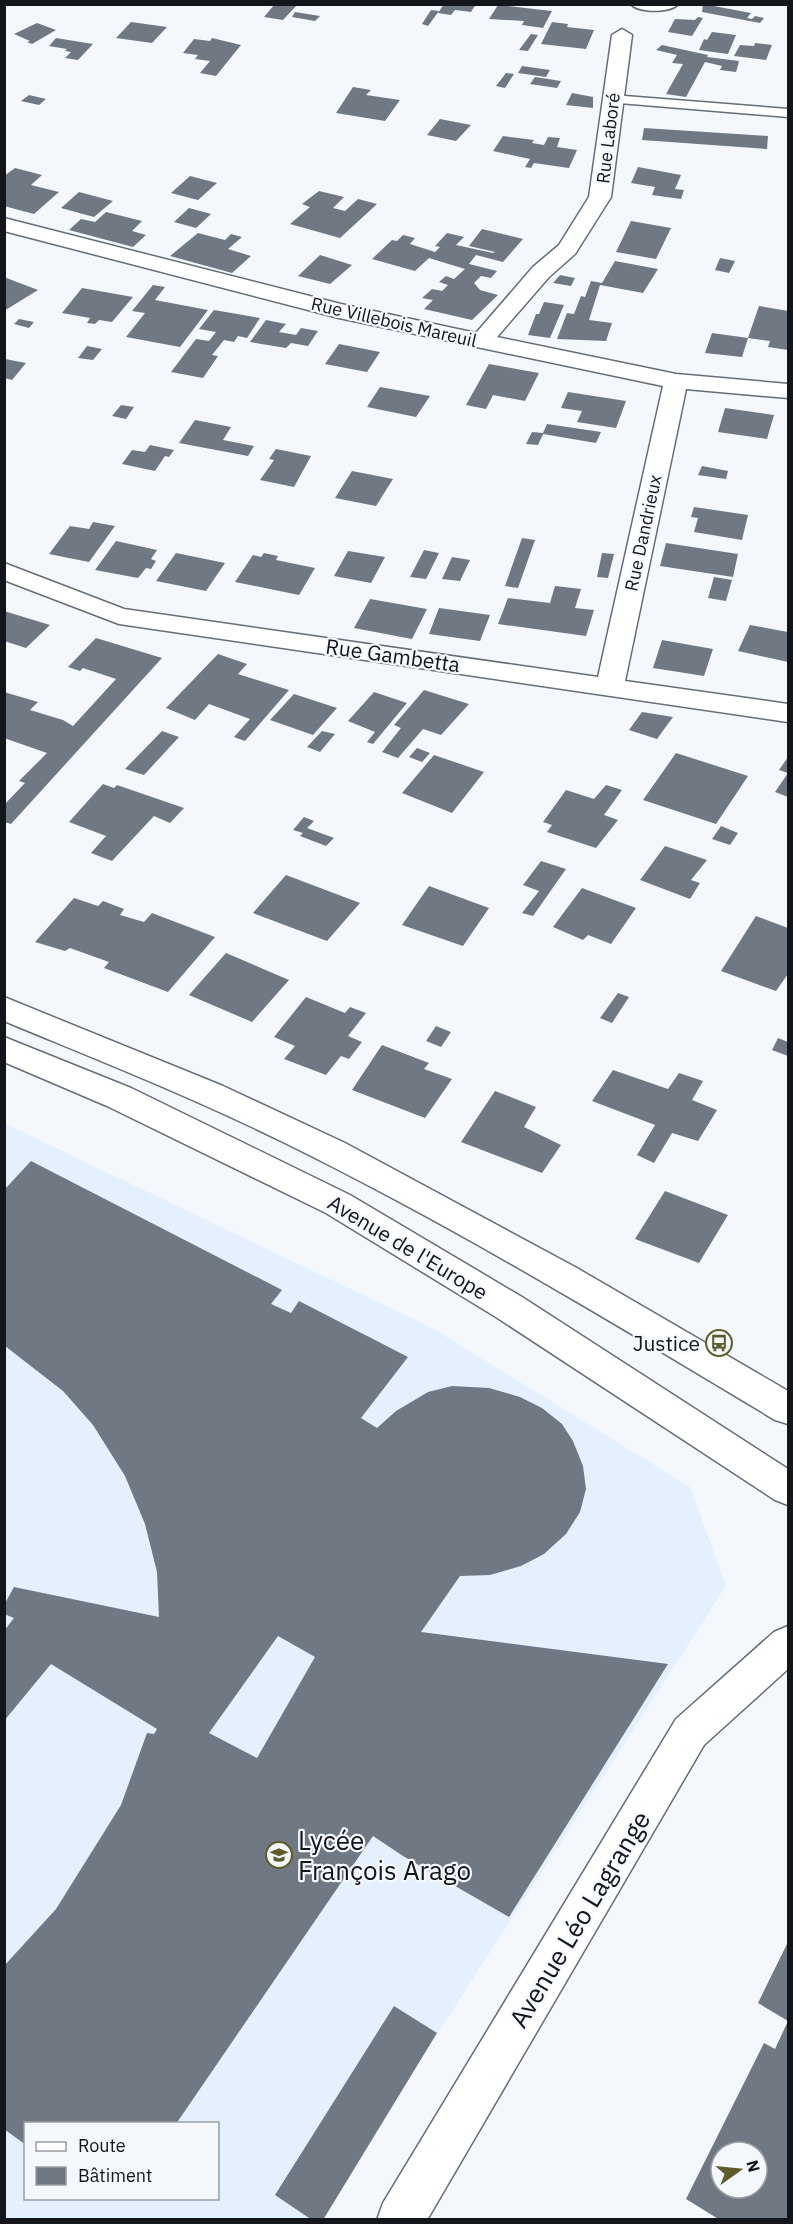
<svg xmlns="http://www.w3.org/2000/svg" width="793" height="2224" font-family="'IBM Plex Sans',sans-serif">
<rect width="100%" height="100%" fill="#f4f8fd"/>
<path fill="#e5f0ff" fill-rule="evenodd" d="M4,1123L434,1329L690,1487L726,1586L318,2219H5ZM26,2124H218V2198H26Z"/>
<path fill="#707883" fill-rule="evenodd" d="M444,4H476L471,12L455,10L451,15L438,13Z
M703,4L751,13L747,18L752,19L755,16L764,18L760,23L702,12Z
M274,5H297L283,20L264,17Z
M498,5L552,11L543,28L522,25L524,21L489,19Z
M431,10L439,11L428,26L422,24Z
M295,12L320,16L315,21L292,17Z
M698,17L703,18L692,36L668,32L675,19L695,20Z
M131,22L167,27L152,43L116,38Z
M552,22L568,24L567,27L594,30L586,49L541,44Z
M37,23L56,30L32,44L27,42L30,41L14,34Z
M712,32L736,35L728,54L699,50L704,39L707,40Z
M531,34L538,35L528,51L519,50Z
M56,38L93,44L78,60L65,58L71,52L65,51L67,49L49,46Z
M212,38L241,45L216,76L200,73L210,61L195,59L198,55L183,53L194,39L210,41Z
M755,43L772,45L766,60L734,56L740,45L754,46Z
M662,45L708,55L707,57L739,61L737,69L736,72L720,70L722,66L705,62L686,97L666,94L683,64L672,63L677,55L656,50Z
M522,66L550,70L546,77L518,73Z
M506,73L514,74L505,88L496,86Z
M535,77L561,81L557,88L530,84Z
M353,87L371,90L366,95L400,100L385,121L336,113Z
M572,93L593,97V108L566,105Z
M29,95L46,99L39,105L21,101Z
M440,119L471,125L456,141L427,135Z
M644,128L768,136L767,149L642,140Z
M503,136L534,140L532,143L544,145L548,137L560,138L557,147L577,150L569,168L534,163L531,168L525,167L530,159L493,151Z
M638,167L681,175L675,189L684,190L681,199L652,195L655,187L631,183Z
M15,168L42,175L31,185L59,192L34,214L4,206V176Z
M190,176L217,183L198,200L171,193Z
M319,191L344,197L333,208L345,211L358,199L377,204L340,238L290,224L310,207L302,204Z
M79,192L113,201L94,217L61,208Z
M189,208L211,214L196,228L174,222Z
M106,212L142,221L132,231L146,235L133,247L69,230L81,219L95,222Z
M631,221L671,228L656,259L616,252Z
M482,229L523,239L503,262L476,255L469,264L497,271L491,278L481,276L474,283L480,290L498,295L472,320L424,309L433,300L422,298L432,289L442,291L448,285L439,282L446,276L454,279L465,269L429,258L415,271L372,259L392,240L397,241L403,235L415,238L410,244L435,252L440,247L435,246L447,233L464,237L456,245L493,253L495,252L469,246Z
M198,233L225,240L231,234L242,237L228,249L251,256L232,273L170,256Z
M320,255L352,265L330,284L298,276Z
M720,258L735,261L729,273L715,270Z
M615,261L658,269L643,293L600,285L589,320L612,323L606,341L557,339L567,313L574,314L581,296L585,297L591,281L602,283Z
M560,275L575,278L571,286L553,283Z
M4,277L38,290L4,311Z
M153,285L165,287L155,300L208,310L180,347L126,337L145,313L132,311Z
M82,288L133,297L112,322L99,320L95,324L87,323L90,318L62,313Z
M544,302L564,305L550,338L528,335L536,314H539Z
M759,306L788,311V350L768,347L770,341L748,338Z
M214,310L260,318L247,338L238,336L234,342L224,340L212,355L218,356L203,378L171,372L196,339L209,341L216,332L199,329Z
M19,319L34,322L29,328L14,324Z
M266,320L286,324L279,332L296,335L301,328L318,331L308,346L291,343L286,348L250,342Z
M712,333L748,338L742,357L705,353Z
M339,344L380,352L367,372L325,364Z
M87,346L102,349L93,360L78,358Z
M5,359L26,363L12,380L4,378Z
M489,364L539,373L525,401L493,395L486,409L466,405Z
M380,387L430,396L416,417L367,407Z
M568,392L626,401L616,428L577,422L582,411L561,408Z
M121,405L134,407L126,419L112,416Z
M725,408L774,415L767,439L718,432Z
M195,420L231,427L223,440L254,446L248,456L179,443Z
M547,424L601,432L596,443L543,434L538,445L526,444L532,432L543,433Z
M150,445L174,450L169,457L165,456L155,471L122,464L132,450L145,452Z
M276,449L311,456L294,487L260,480L274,460L269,459Z
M702,466L728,471L726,479L698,475Z
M352,471L393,479L376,506L335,498Z
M694,507L748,515L742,540L694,532L698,518L691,517Z
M93,522L115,526L89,562L49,554L70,526L89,529Z
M522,538L535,540L518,588L505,586Z
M116,541L157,550L151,559L156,561L151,569L146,568L138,578L95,570Z
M666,543L738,554L733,577L660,566Z
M424,550L439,553L426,579L410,577Z
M348,551L385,557L371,583L334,576Z
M176,553L225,563L206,591L156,581Z
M264,553L278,556L276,560L315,568L299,595L235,582L253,555L261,557Z
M602,553L614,554L608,578L597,577Z
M452,557L470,560L460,581L442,579Z
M714,577L732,580L726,601L708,598Z
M555,586L581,589L575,608L594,610L586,636L498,624L508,598L550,603Z
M370,599L427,609L412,639L354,628Z
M439,608L490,615L480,641L429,634Z
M4,611L50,625L26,648L4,641Z
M750,625L788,632V662L738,651Z
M96,638L162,658L11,824L4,822V805L25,783L19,781L47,753L4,738V692L38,702L30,710L63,720L73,726L116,679L83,668L80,671L68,667Z
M662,640L713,649L704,676L653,668Z
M218,654L247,664L238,674L289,690L245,741L234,737L250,719L209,704L195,720L166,708Z
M424,690L469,704L441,735L423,729L398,758L382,752L401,728L394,725Z
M374,692L407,703L373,744L367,742L375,732L348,721Z
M294,694L337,708L313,735L270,720Z
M642,712L673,717L657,739L629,730Z
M162,731L179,737L144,775L125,769Z
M322,731L335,734L320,752L307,747Z
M417,748L430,753L422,762L409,757Z
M676,753L748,776L716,824L643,800Z
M434,755L484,772L452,813L402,793Z
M788,757V797L775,792L788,773L779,770Z
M103,784L114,788L117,785L184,808L170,823L154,816L112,861L91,853L106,836L69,822Z
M606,785L622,790L604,815L618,820L596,848L547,832L552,825L543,822L566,790L594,799Z
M304,817L314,821L307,828L334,838L326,846L300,836L303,833L293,830Z
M721,826L738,833L730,845L712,839Z
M665,846L707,860L691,880L700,883L690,899L640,880Z
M541,861L566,869L533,916L522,913L539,891L523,885Z
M286,875L360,903L327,941L253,913Z
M429,886L489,908L463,946L402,925Z
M582,888L636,908L611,944L588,935L583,940L553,927Z
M74,898L98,906L103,901L124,909L120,915L144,922L152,913L215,937L168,992L104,968L109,962L70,948L65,951L35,942Z
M756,916L788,928V974L776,991L721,971Z
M226,953L289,980L252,1022L189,995Z
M618,993L629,997L612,1023L600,1018Z
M306,997L345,1013L350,1007L366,1013L348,1036L362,1042L349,1059L341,1056L326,1075L284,1059L295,1046L274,1037Z
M436,1026L451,1032L441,1047L426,1041Z
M778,1038L788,1042V1056L772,1050Z
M382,1045L429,1063L424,1069L452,1079L425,1118L352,1090Z
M613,1070L668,1089L679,1073L703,1081L692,1100L717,1110L698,1141L672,1133L654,1163L637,1155L655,1125L592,1101Z
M495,1091L536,1107L524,1127L561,1145L542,1173L461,1142Z
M31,1161L282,1290L271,1304L291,1313L299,1301L408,1357L361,1418L377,1428L396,1411L428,1392L452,1386L489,1388L520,1397L542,1408L562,1424L573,1441L583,1466L586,1489L580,1512L566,1534L544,1554L521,1566L490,1575L460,1576L421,1632L668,1664L509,1917L403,1856L373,1836L176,2124H26V2145L4,2129V1966L56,1909L121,1805L147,1733L154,1734L157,1729L51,1664L4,1721V1631L14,1618L4,1614V1605L14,1587L159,1617L157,1572L145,1524L125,1476L93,1425L63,1391L5,1346V1189ZM278,1636L315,1657L257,1758L209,1733Z
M665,1191L728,1215L699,1263L635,1239Z
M788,1942V2021L758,2003Z
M394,2006L437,2033L323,2220H312L275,2195Z
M788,2021V2220H720L686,2199L764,2043L775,2049ZM721,2152H757V2188H721Z"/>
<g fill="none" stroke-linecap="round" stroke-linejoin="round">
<defs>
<path id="service" d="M612,95L788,109V117L607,102L605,99Z"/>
<path id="minor" d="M631,4H678C671,13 638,13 631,4Z
M622,29L632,35L611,197L575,254L549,277L497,337L676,374L788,384V398L686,389L625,681L788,704V722L119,624L4,580V563L124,609L598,677L663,386L339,318L4,231V218L341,304L476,333L533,267L559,245L589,197L612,35Z
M788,1626V1669L704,1745L427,2220H377L383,2203L676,1719L774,1632Z"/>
<path id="secondary" d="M4,997L223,1086L345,1143L575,1267L788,1391V1424L775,1420C614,1323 452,1225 283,1142C192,1097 98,1060 4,1021Z
M4,1037L131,1088L350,1195L522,1297L788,1469V1505L775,1500L496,1317L326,1213L107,1106L4,1062Z"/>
</defs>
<use href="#service" stroke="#656d77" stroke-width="3"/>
<use href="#minor" stroke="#656d77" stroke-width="3"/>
<use href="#secondary" stroke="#656d77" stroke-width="3"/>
<use href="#service" fill="#fff" fill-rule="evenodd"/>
<use href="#minor" fill="#fff" fill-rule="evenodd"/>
<use href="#secondary" fill="#fff" fill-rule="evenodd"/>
</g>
<defs>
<symbol id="bus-ring" viewBox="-11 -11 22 22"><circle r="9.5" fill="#f4f8fd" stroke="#5e5d2a" stroke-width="1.5"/><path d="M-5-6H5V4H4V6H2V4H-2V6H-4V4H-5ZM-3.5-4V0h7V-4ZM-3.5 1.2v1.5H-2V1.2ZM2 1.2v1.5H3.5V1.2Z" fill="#5e5d2a"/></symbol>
<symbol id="school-ring" viewBox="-11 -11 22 22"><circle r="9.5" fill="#f4f8fd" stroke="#5e5d2a" stroke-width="1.5"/><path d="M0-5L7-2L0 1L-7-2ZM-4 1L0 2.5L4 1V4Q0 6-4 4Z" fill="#5e5d2a"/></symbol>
</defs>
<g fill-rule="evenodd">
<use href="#bus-ring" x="704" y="1328" width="30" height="30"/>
<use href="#school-ring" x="264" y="1840" width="30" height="30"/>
</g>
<g text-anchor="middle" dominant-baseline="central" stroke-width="4.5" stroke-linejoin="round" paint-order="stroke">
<g font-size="18" fill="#121519" stroke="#f4f8fd">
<text transform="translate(608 138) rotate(-83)">Rue Laboré</text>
<text transform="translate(394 322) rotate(13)">Rue Villebois Mareuil</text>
<text transform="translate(643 533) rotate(-78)">Rue Dandrieux</text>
</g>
<g font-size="21" fill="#121519" stroke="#f4f8fd">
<text transform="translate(393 655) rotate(8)">Rue Gambetta</text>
<text transform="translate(408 1247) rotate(31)">Avenue de l'Europe</text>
</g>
<g font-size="21" fill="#121519" stroke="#f4f8fd" text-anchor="end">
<text x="700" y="1343">Justice</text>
</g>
<g font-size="26" fill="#121519" stroke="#f4f8fd" text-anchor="start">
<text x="298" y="1840">Lycée<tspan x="298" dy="30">François Arago</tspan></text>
</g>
<g font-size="26" fill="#121519" stroke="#f4f8fd">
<text transform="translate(579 1919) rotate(-59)">Avenue Léo Lagrange</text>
</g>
</g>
<rect width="793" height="2224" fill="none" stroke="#121519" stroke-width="12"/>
<rect x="24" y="2122" width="195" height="78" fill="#f4f8fd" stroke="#9a9da2" stroke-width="1.5"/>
<rect x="36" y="2142" width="30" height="9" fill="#ffffff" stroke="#9a9da2" stroke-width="1.5"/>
<text x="78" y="2152" font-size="18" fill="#121519">Route</text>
<rect x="36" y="2167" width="30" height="18" fill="#707883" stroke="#9a9da2" stroke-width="1.5"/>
<text x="78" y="2182" font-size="18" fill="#121519">Bâtiment</text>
<g transform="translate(739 2170) rotate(75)"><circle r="28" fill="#f4f8fd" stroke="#9a9da2" stroke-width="1.5"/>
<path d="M0-4.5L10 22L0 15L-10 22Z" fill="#5e5d2a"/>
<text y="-9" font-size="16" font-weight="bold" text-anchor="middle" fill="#121519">N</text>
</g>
</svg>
